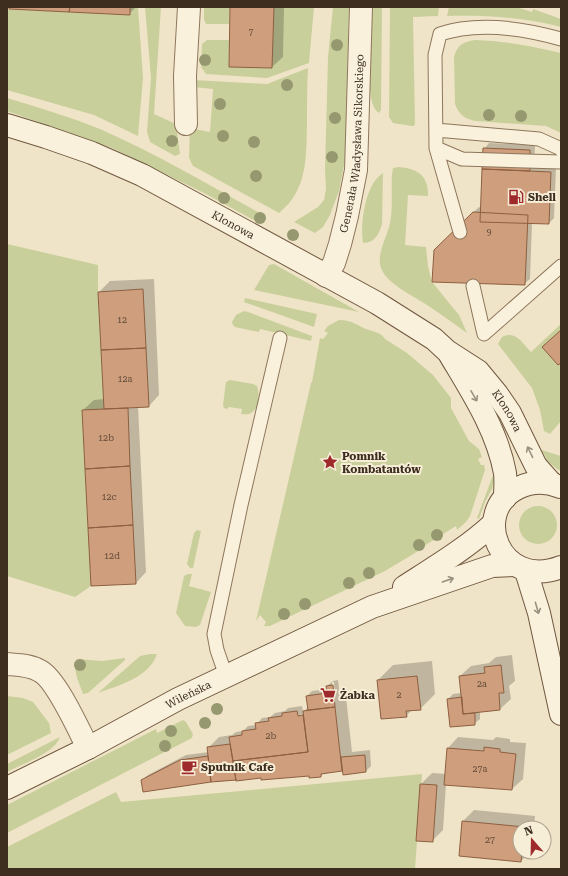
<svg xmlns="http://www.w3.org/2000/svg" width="568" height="876" font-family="'Roboto Serif',serif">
<rect width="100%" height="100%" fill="#f0e4c8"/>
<path fill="#c9cf9b" d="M130,7H138L143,78L138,136L94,115L7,90V9L130,15Z
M145,7H161L154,114L176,124L180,154L175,156L150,142L147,132L151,78Z
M204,7H230L229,24H206L204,19Z
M274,7H314L309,63L267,78L206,74L201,67L202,44L207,40H229V67L272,68Z
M333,7H349L345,160L339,191L330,215L323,227L315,233L294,222L318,207L324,200L326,189L325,170L328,57Z
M372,7H382L381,110L379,113C372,108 371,98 370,90Z
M390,7H439L438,16L413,17L415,123L414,126H412L393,123L389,117Z
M449,7H516L532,12L533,9L561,19V27C523,17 486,15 447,16Z
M476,40C505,41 533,46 561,53V133L546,126L476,121C465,119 459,115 455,104L454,57C457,45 464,41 476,40Z
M308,68C307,87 307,105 307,124C306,157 308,190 279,213L193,166L189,158L190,128L210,132L213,89L193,87V80L267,84Z
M7,98C38,107 70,117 100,129C157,154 211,186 265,216L261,224L204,193L112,148L7,111Z
M398,167C417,168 429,176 428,196L408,195L405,245L426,247L428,266L432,282L459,315L467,333C454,324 441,314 427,305C414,296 382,282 380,264C378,251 387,237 390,223C393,208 391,190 392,174L393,168Z
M383,173L382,224C379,234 375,243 363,243C360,224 365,184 383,173Z
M7,244L98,265V292L104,409L82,410L91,586L75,597L7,576Z
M274,264L359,312L254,290L269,265Z
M245,298L317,314L314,327L244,302Z
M244,311L248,312L312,336L311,341L260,329L259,332L235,327L233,325L232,322L236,315Z
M339,320C353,320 357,326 369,330C376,332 381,333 385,339L407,353L433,375L451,398V408L469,441L479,449L482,457L478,459L481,465H484L485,470L470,516L466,522L457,530L456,526L424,546L425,547L385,571L270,626H264L266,622L260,615L256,621L311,383L312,382L320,338L323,339L328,333L324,331L328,326Z
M561,324V421L550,434L544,431L540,410L532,388L498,344L502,337C516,330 522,343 531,352Z
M230,380L253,384L257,386C260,393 259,409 251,413C248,415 245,414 241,414L242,409L229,407L227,409L224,408L223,405L226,382Z
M538,449L561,456V471L557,469L546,460C546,453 542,453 538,449Z
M493,475L495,476L492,489L485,502L479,519L477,518Z
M519 525a19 19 0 1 1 38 0a19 19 0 1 1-38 0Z
M197,530L201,531L193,568H190L187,564L194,533Z
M188,574H192L189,586L211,592L200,625L196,627L185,626L176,613L184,576Z
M150,654H157C149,678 119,685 98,693L140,656Z
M125,658V660L88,693L83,694L77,678L74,663L77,659L102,661Z
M7,696L23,698L33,702L49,723L51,733L7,755Z
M183,720L186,722L193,734L192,738L7,833V805L156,729L157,733Z
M60,737C55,753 22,764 7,772V764Z
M422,774L415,869H7V847L116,792L121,802Z"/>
<path fill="#0003" fill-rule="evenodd" d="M7,7H136L129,14L7,8Z
M231,7H284L283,57L272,67Z
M489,143L535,145L534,166L556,167L554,218L549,223H532L530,279L524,284L435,250L479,207L481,208L484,149Z
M154,279L159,395L149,406H138L146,572L136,583L83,410L94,400L104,399L99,292L110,281Z
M512,655L515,681L509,686L511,699L500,709L480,712V719L474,724L451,726L448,699L453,694L462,693L460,676L471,666L489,663L496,657Z
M432,661L435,694L420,709L412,710L406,716L378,680L393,665Z
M338,680L340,697H346L352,752L370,750L371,766L366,771L344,773L343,770L324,773L321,776L310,775L262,777L211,781L144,791L142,780L148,775L186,755L209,752L208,748L219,737L232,735L236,732L243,731L248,726L256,725L262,718L270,717L275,713L285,711L288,708L302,706L303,711H304L308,707L307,696L312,691L328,689L327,686L333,681ZM332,682H334L335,698H333ZM304,714V716L293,718V716Z
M458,737L493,740L496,737L510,739V742L526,743L523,779L512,789L446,784L443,830L432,841L421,784L432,773L446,774L448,748Z
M474,810L535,816L534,828H520V852H530L521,861L460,856L463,821Z"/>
<path fill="#cf9f7d" stroke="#8d5f41" d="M9,7H70L69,12L9,9Z
M70,7H130V15L69,12Z
M230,7H274L272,68L229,67Z
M483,148L530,150V171L482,169Z
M482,169L551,172L549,224L480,222Z
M473,212L528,215L525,285L432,282L434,250Z
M143,289L146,348L101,350L98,292Z
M561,330V363L558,365L542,347Z
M146,348L149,407L104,409L101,350Z
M128,408L130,466L85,469L82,410Z
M130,466L133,525L88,528L85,469Z
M133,525L136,584L91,586L88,528Z
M501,665L504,693H499L500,710L463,714L459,676L485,673L484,667Z
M417,676L421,710L406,711L407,717L381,719L377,680Z
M333,685L335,707L308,710L306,696L327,693L326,686Z
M462,697L463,714L475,713V725L450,727L447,699Z
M335,707L342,771L321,774V777L309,778V776L261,780V778L236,781L233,761L308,752L303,711Z
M297,711L298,716L303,715L308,752L233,761L229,737L242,735V731L256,729L255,723L269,721L268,718L282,716V713Z
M230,744L236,780L211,782L207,747Z
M484,747L500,749V752L516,754L512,790L444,785L447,748L484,751Z
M365,755L366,772L343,775L341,757Z
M208,756L211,782L143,792L141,780L180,760Z
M420,784L437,785L433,842L416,841Z
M462,821L525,827V828H520V852H522L521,862L459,856Z"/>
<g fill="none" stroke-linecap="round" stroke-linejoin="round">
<defs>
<path id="lane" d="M436,130L539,139L559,148L561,150
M436,148L462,159L561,162
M460,232L436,148L435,55L440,34C447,32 454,30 461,29C494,24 529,30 561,39
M473,286L484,334L561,266
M226,676L217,650L214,634L241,505L280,338"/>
<g id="street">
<path d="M186,124L185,76L189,7"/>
<path id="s1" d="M326,276L334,263L340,244L347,216L356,170L361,7"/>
<path d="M7,664C19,665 30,665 40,671C56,679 79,730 88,748"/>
</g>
<g id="secondary">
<path id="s2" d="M7,125L46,137L92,153L142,175L377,303L434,339L447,351L478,371L497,394L510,413L536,466L552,484"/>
<path d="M450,355C472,392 497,430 505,473C506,481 505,490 505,498"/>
<path d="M560,487C546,481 532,481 518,488C470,511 499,591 561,567"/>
<path d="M526,571L539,613L561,714"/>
<path d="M404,587C435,567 467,548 494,523"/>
<path id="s3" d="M7,788L88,748L178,699L372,607L492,566L515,565"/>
</g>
</defs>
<use href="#lane" stroke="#8d765c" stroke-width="15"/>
<use href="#street" stroke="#8d765c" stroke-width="24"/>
<use href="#secondary" stroke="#6f573f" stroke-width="24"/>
<use href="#lane" stroke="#faf1dc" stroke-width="13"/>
<use href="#street" stroke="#faf1dc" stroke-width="22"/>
<use href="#secondary" stroke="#faf1dc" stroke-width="22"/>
</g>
<g fill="#96986f">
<circle cx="337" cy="45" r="6"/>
<circle cx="205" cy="60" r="6"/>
<circle cx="287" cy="85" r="6"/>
<circle cx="220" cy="104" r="6"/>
<circle cx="489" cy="115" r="6"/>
<circle cx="521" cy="116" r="6"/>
<circle cx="335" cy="118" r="6"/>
<circle cx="223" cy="136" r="6"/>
<circle cx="172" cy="141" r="6"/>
<circle cx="254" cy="142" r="6"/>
<circle cx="332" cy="157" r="6"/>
<circle cx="256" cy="176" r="6"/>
<circle cx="224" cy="198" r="6"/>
<circle cx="260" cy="218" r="6"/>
<circle cx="293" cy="235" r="6"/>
<circle cx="437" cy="535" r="6"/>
<circle cx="419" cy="545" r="6"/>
<circle cx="369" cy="573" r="6"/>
<circle cx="349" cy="583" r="6"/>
<circle cx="305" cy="604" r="6"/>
<circle cx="284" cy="614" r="6"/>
<circle cx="80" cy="665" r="6"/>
<circle cx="217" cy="709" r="6"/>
<circle cx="205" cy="723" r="6"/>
<circle cx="171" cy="731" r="6"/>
<circle cx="165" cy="746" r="6"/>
</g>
<defs><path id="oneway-shaft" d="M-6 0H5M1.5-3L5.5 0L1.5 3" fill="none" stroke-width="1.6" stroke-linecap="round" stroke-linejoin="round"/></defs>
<g stroke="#9c907e">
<use href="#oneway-shaft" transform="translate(474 396) rotate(60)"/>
<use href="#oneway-shaft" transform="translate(530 452) rotate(-116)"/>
<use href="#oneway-shaft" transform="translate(448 580) rotate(-19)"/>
<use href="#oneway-shaft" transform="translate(537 608) rotate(74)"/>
</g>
<defs>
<symbol id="fuel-bare" viewBox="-9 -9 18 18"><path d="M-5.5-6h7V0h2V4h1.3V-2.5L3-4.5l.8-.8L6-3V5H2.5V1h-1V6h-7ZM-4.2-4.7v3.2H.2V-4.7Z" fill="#9e2a2b" stroke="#f7eed8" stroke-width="2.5" paint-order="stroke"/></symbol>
<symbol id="sight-bare" viewBox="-9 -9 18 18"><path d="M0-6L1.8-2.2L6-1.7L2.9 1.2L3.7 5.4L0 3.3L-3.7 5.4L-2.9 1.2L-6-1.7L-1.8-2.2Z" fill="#9e2a2b" stroke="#f7eed8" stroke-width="2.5" paint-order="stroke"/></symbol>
<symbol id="supermarket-bare" viewBox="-9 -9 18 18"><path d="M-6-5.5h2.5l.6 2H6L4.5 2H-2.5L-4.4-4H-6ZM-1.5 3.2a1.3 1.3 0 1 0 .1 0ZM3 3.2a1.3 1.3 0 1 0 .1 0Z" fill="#9e2a2b" stroke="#f7eed8" stroke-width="2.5" paint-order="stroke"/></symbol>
<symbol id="cafe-bare" viewBox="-9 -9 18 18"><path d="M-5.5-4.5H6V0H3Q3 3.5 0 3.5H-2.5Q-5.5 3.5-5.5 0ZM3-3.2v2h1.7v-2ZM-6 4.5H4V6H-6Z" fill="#9e2a2b" stroke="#f7eed8" stroke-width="2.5" paint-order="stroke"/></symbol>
</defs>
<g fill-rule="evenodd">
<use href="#fuel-bare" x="505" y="186" width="22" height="22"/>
<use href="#sight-bare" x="319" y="451" width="22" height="22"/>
<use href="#supermarket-bare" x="317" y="684" width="22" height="22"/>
<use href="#cafe-bare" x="178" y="756" width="22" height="22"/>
</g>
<g text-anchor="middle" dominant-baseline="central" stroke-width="4" stroke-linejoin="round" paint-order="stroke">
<g font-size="9" fill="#624a37">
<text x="251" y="32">7</text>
<text x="489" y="232">9</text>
<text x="122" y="320">12</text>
<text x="125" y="379">12a</text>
<text x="106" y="438">12b</text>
<text x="109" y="497">12c</text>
<text x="112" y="556">12d</text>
<text x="482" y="684">2a</text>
<text x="399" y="695">2</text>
<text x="271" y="736">2b</text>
<text x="480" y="769">27a</text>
<text x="490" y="840">27</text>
</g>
<g font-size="11" fill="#3d2e20" stroke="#f7eed8">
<text stroke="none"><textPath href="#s1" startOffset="137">Generała Władysława Sikorskiego</textPath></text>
<text stroke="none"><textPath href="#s2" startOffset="248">Klonowa</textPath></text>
<text stroke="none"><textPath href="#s2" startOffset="583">Klonowa</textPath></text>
<text stroke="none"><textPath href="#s3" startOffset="204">Wileńska</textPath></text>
</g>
<g font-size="11" font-weight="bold" fill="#3d2e20" stroke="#f7eed8" text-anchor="start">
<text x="528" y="197">Shell</text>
<text x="342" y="456">Pomnik<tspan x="342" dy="13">Kombatantów</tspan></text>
<text x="340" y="695">Żabka</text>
<text x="201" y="767">Sputnik Cafe</text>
</g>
</g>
<rect width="568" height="876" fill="none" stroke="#3d2e20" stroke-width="16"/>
<g transform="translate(532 840) rotate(340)"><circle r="19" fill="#f7eed8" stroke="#ada18e"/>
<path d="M0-3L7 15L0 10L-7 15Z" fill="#9e2a2b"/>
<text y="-6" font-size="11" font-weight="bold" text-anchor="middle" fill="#3d2e20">N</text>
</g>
</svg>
